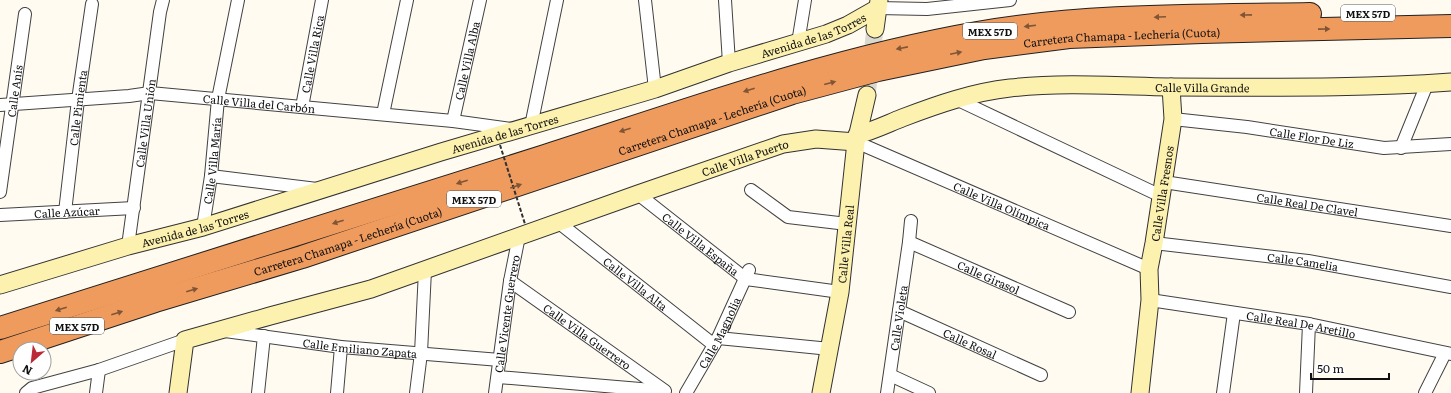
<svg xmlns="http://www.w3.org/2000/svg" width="1451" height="393" font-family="Literata,serif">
<rect width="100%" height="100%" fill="#fffbf1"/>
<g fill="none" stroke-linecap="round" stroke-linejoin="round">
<path stroke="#dbd8cf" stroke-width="17" stroke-dasharray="17 8" stroke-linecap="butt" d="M867,95L875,29"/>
<defs>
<g id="street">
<path d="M645,0L655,89"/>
<path d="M725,0L729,63"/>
<path d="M878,8L927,9L1010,0"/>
<path d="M798,43L805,0"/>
<path d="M956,99L1161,196"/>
<path id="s1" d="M0,105L129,96L150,93L453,121L512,129"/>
<path id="s2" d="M302,107L322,0"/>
<path d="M383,114L407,0"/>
<path id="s3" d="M1173,119L1247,127L1384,148L1451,144"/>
<path id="s4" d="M453,121L480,0"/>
<path d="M531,126L557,0"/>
<path id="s5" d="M856,142L1149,269"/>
<path d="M1401,148L1427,84"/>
<path d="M211,176L317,189"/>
<path id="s6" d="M1164,182L1451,226"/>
<path d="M751,190L788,217L847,224"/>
<path id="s7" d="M0,192L25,14"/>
<path id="s8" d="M638,194L746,279L840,292"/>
<path id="s9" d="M65,212L78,100L92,4"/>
<path id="s10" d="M0,215L134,208"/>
<path id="s11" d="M558,222L714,345"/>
<path id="s12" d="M203,227L211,176L218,99L238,0"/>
<path id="s13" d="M909,242L1069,312"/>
<path id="s14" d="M1154,243L1308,261L1451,287"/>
<path id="s15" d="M128,246L160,12L163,0"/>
<path id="s16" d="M510,281L665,391"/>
<path id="s17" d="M1150,300L1309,324L1451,354"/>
<path id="s18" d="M899,311L1041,375"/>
<path id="s19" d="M225,331L341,347L500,360"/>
<path d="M718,338L830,349"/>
<path d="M890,375L929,393"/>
<path d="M498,377L664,391"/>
<path d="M26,393L32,388L99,370L185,340"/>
<path d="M96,393L99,370"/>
<path d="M258,393L264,336"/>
<path d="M337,393L341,347"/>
<path d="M416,393L421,353L425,270"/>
<path id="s20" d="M495,393L510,281L519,236"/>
<path id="s21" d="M686,393L718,338L749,270"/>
<path id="s22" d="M887,393L909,242L911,221"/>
<path d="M1223,393L1234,313"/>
<path d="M1306,393L1309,324"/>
<path d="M1425,393L1445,353"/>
</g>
<g id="secondary">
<path d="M875,29L879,0"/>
<path id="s23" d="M857,135C873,131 887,124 902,118C936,105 973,92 1010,88C1063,82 1117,86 1170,87C1263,87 1358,89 1451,82"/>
<path id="s24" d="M0,285L128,246L203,227L441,152L655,89L729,63L826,34L848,25L878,8"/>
<path id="s25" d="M178,393L185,340L270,316L371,289L638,194L783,144L816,139L856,142"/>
<path id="s26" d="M821,393L840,292L856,142L867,95"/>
<path id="s27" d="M1140,393L1150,300L1149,269L1154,243L1173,119L1171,87"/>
</g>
<g id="highway">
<path d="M0,328C182,271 364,214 545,156C688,110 829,59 977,33C1086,14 1200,16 1310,14"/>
<path id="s28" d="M0,352L155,301L302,257L792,93L878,70L984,48L1069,37L1202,32L1451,26"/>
</g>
</defs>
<use href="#street" stroke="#424242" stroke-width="14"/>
<use href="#secondary" stroke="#313131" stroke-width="19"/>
<use href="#highway" stroke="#202020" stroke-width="24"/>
<use href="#street" stroke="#fff" stroke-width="12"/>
<use href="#secondary" stroke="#fcf1ae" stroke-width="17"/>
<use href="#highway" stroke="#ef9b5e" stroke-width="22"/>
<path stroke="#313131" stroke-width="2" stroke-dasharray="4 2" stroke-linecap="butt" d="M500,145L525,224"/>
</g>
<defs><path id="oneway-solid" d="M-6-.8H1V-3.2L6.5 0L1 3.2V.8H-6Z"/></defs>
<g fill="#7f5536">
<use href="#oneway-solid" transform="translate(1246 15) rotate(179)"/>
<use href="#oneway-solid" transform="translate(1160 17) rotate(178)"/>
<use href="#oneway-solid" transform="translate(1030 26) rotate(173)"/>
<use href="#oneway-solid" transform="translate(1324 29) rotate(-1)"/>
<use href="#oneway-solid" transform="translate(902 48) rotate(169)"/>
<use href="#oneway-solid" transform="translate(956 53) rotate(-12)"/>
<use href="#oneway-solid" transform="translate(830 83) rotate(-15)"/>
<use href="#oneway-solid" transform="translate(749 90) rotate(162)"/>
<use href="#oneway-solid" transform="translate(625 130) rotate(162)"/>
<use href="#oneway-solid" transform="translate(462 182) rotate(162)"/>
<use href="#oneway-solid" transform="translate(516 186) rotate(-19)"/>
<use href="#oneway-solid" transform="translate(338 222) rotate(162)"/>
<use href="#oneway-solid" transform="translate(192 290) rotate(-16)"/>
<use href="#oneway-solid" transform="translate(61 309) rotate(163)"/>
<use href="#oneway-solid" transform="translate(117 313) rotate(-18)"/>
</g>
<g text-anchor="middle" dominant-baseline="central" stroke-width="4" stroke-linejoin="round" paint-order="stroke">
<g fill="#fff" stroke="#575757" stroke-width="1">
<rect x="1341" y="5" width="54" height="16" rx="3"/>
<rect x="963" y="23" width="54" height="16" rx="3"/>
<rect x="447" y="191" width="54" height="16" rx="3"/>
<rect x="50" y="318" width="54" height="16" rx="3"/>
</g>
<g font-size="10" font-weight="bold" fill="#0f0f0f">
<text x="1368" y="13">MEX 57D</text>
<text x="990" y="31">MEX 57D</text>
<text x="474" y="199">MEX 57D</text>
<text x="77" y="326">MEX 57D</text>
</g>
<g font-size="11" fill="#0f0f0f" stroke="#fff">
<text stroke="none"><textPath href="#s24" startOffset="851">Avenida de las Torres</textPath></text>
<text stroke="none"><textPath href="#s28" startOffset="1169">Carretera Chamapa - Lechería (Cuota)</textPath></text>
<text stroke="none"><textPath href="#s2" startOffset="54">Calle Villa Rica</textPath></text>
<text stroke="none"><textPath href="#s4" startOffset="62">Calle Villa Alba</textPath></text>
<text stroke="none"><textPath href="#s23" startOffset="353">Calle Villa Grande</textPath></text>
<text stroke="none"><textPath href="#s7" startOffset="102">Calle Anís</textPath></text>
<text stroke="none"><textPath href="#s1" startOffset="260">Calle Villa del Carbón</textPath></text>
<text stroke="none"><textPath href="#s9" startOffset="105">Calle Pimienta</textPath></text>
<text stroke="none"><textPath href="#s28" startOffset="749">Carretera Chamapa - Lechería (Cuota)</textPath></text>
<text stroke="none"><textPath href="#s15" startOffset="124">Calle Villa Unión</textPath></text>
<text stroke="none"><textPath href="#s24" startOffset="527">Avenida de las Torres</textPath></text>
<text stroke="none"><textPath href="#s3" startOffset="140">Calle Flor De Liz</textPath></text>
<text stroke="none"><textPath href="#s25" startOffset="643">Calle Villa Puerto</textPath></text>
<text stroke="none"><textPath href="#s12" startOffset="67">Calle Villa María</textPath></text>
<text stroke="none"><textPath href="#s27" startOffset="201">Calle Villa Fresnos</textPath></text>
<text stroke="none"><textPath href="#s6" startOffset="145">Calle Real De Clavel</textPath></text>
<text stroke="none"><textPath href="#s5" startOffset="159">Calle Villa Olímpica</textPath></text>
<text stroke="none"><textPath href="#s10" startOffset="67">Calle Azúcar</textPath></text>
<text stroke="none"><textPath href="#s24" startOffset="203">Avenida de las Torres</textPath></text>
<text stroke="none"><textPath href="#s28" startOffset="365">Carretera Chamapa - Lechería (Cuota)</textPath></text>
<text stroke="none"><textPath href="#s8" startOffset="80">Calle Villa España</textPath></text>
<text stroke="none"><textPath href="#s26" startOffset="151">Calle Villa Real</textPath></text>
<text stroke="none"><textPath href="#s14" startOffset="150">Calle Camelia</textPath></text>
<text stroke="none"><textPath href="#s13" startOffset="87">Calle Girasol</textPath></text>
<text stroke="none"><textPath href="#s11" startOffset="99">Calle Villa Alta</textPath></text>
<text stroke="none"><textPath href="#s20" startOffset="80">Calle Vicente Guerrero</textPath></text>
<text stroke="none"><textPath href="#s22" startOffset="76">Calle Violeta</textPath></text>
<text stroke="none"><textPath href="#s17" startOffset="153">Calle Real De Aretillo</textPath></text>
<text stroke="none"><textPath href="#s21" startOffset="69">Calle Magnolia</textPath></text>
<text stroke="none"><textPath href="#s16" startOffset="95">Calle Villa Guerrero</textPath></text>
<text stroke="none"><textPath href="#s18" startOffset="78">Calle Rosal</textPath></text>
<text stroke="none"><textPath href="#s19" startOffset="136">Calle Emiliano Zapata</textPath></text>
</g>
</g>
<g transform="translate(32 361) rotate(208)"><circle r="19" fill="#ffffff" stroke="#9f9f9f"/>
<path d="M0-3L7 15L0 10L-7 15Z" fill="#bb2b37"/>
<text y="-6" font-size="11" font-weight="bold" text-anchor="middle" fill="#0f0f0f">N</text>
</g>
<path d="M1311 373v6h78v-6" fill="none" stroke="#0f0f0f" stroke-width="2"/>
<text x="1317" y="373" font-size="12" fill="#0f0f0f" stroke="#ffffff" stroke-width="3" paint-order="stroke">50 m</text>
</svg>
